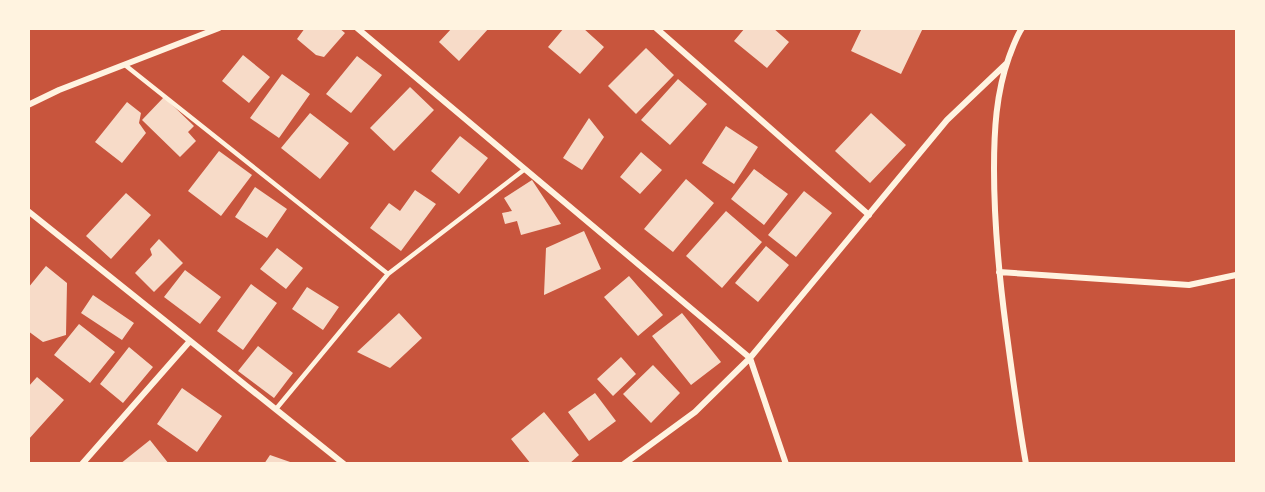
<svg xmlns="http://www.w3.org/2000/svg" width="1265" height="492" font-family="'PT Sans',sans-serif">
<rect width="100%" height="100%" fill="#c8553d"/>
<path fill="#f7dbc8" d="M305,28H339L345,33L324,57L316,55L297,39Z
M452,28H489L459,61L439,42Z
M564,28H583L604,47L580,74L548,47Z
M745,28H773L789,42L767,68L734,41Z
M862,28H923L901,74L851,51Z
M646,48L674,75L636,114L608,86Z
M243,55L270,77L249,103L222,81Z
M357,56L382,75L351,113L326,94Z
M282,74L310,94L279,138L250,118Z
M678,79L707,104L670,145L641,120Z
M410,87L434,110L394,151L370,128Z
M164,97L194,126L188,132L196,141L180,157L142,120Z
M127,102L141,113L139,123L146,133L122,163L95,142Z
M310,113L349,143L320,179L281,148Z
M871,113L906,145L870,183L835,151Z
M589,118L604,137L582,170L563,158Z
M726,126L758,147L734,184L702,163Z
M460,136L488,158L459,194L431,171Z
M219,151L252,175L221,216L188,191Z
M641,152L662,170L640,194L620,177Z
M754,169L788,194L764,225L731,199Z
M686,179L714,203L673,252L644,229Z
M532,180L561,224L521,235L517,221L505,224L502,213L512,211L504,198Z
M255,187L287,209L267,238L235,217Z
M415,190L436,204L401,251L370,228L389,203L400,211Z
M804,191L832,213L796,257L768,235Z
M126,193L151,215L111,259L86,236Z
M726,211L762,242L722,288L686,256Z
M584,231L601,269L544,295L546,248Z
M159,239L183,263L154,292L135,273L152,255L150,249Z
M766,246L789,265L758,302L735,283Z
M277,248L303,268L286,289L260,269Z
M46,266L67,283L66,335L43,342L28,331V288Z
M185,270L221,297L200,324L164,297Z
M629,276L663,315L638,336L604,297Z
M251,284L277,303L243,350L217,331Z
M307,287L339,307L323,330L292,309Z
M93,295L134,323L122,340L81,313Z
M399,313L422,338L390,368L357,352Z
M682,313L721,362L691,385L652,336Z
M79,324L115,352L90,383L54,355Z
M258,346L293,373L274,398L238,371Z
M129,347L153,367L123,403L100,384Z
M621,357L636,374L613,396L597,379Z
M653,365L680,393L651,423L623,394Z
M37,377L64,400L28,440V387Z
M182,388L222,416L197,452L157,424Z
M595,393L616,421L589,441L568,412Z
M544,412L579,455L569,464H531L511,439Z
M150,440L169,464H120Z
M270,455L293,463V464H264Z"/>
<g fill="none" stroke-linecap="round" stroke-linejoin="round">
<path stroke="#fff3e0" stroke-width="4.5" d="M125,65L388,274
M276,409L388,274L525,169"/>
<path stroke="#fff3e0" stroke-width="6" d="M357,28L750,358L786,464
M656,28L869,215
M1022,28C1016,37 1013,47 1009,57C996,93 994,131 994,169C994,223 999,275 1006,328C1012,373 1018,419 1026,464
M28,105L59,90L219,28
M28,211L344,464
M999,272L1189,285L1236,275
M82,464L190,341
M624,464L695,412L750,358L947,120L1007,63"/>
</g>
<rect width="1265" height="492" fill="none" stroke="#fff3e0" stroke-width="60"/>
</svg>
